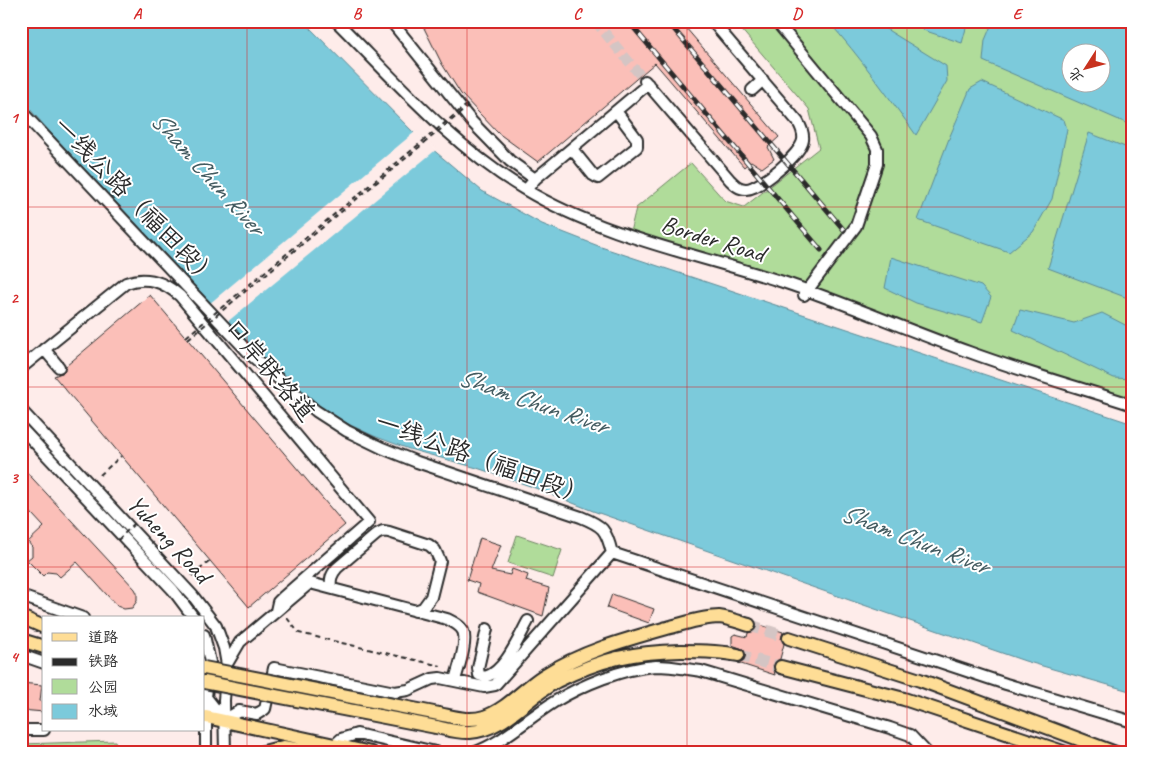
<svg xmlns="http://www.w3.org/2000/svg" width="1154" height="774" font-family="Caveat,'LXGW WenKai TC',sans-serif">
<rect width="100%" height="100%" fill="#feecea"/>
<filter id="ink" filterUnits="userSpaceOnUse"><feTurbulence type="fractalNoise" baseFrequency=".02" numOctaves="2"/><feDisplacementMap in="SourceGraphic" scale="10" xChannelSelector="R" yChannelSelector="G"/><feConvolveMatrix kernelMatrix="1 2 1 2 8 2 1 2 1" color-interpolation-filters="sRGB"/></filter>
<g filter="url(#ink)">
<path fill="#b0dc9a" stroke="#6e8462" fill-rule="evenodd" d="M734,21H1133V404L804,295L808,289L630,232L636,208L691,163L725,201L744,207L819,148L809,109ZM1072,52H1102V82H1072Z
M517,535L562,550L553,578L508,563Z
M115,741L120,753H21V744Z"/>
<path fill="#7ccadb" stroke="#5c8a95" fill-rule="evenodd" d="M21,21H303L418,137L482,191L542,224L601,247L1133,424V692L1025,661L593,511L530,486L477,468L409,449L374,436L329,415L275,371L50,132L21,99Z
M828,21H873L946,66L947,81L916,135C888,96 860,57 828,21Z
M924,21H968L962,43L923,30Z
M993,21H1133V126L983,61L985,40ZM1102,52V82H1072V52Z
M982,82L1064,120L1067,129L1052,199L1033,232L1009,252L918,220L950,136L970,89Z
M1089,133L1133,150V300L1048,268Z
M891,257L981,286L991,297L982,322L916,303L885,288Z
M1020,310L1074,323L1102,313L1133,329V379L1114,378L1013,330Z"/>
<path fill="#feecea" d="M416,131L437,149L226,323L209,304Z"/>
<path fill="#fbbfb8" stroke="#2b2b2b" d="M431,21H680L779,137L768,147L774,159L762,168L751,161L744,167L655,63L538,162L498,133L461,94L442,64L424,28Z
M150,295L345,525L249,607L54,376L64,372L66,366Z
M21,466L135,589L137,593V601L132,608L124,609L117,606L77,562L60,577L56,573L47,572L43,576L27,560L32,556V547L28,542L44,527L21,502Z
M480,538L501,545L491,571L510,575L512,569L528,575L526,581L549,588L543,616L477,592L479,584L467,580Z
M612,594L654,609L649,623L607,608Z
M757,624L783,632L781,639L784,644L780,659L776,661L773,665L775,675L738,663L744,660L746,653L743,649L732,645V636L735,634L747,637L748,633L755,631Z
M21,683L42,685L40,701L44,702V712L21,710Z"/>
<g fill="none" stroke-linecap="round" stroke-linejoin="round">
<path stroke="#d4c5c4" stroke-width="10" stroke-dasharray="10 5" stroke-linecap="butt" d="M595,21L645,81"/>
<path stroke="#d4c5c4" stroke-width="12" stroke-dasharray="12 6" stroke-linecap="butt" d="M749,625L789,638
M738,655L781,667"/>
<defs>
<path id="minor" d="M336,21C395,80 452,146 524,189C604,237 696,254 783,282C846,303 907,330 969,352C1023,372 1078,387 1133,405
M391,21L472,122L510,161L535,179L526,190
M776,21L871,136L877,149V164L856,226L804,295
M645,81L730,180C735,185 739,189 746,189C760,189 801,154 803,140C804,133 801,127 798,122L712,21
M752,90L763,80
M21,111L252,356L316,411L347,431L382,448L417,462L581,517C603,526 606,529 612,553L495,685L484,687L440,678L432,679L408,690L395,692L274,668L265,709L257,714L239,711L224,720
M572,149L593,175L598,178L637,147V139L616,111
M535,179L648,84
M44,349L59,367
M21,368L126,283C147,275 164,282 180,296L369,522L283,597L278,602L276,611
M21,410L193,596L216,626L224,648L227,665L224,700L225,753
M21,428L173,590L194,618
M612,553L1006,684L1133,722
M331,588C330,579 331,575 337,568L377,534L383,531L389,532L429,545L435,550L440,561L431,597L423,608L415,611
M21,596L83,618
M487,629L478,668L479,675L485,677C505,672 519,637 528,621
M204,635L210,662L206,697L224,720
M21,655L44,663
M227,664L240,642L310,583L447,619C453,622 460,625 463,631C468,642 458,669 455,680
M21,730H44
M206,753V697
M326,753L341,739L357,734L440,753
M473,753C504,742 527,719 554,702C582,685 623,668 656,666C671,666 686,669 701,671L890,728L910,735L927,753"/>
<path id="major" d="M789,638L920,680L1116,753
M21,640L44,647
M781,667L904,699L1066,753
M439,714C454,717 469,722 484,717C506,710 524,688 543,676C581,652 624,640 667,628C684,624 702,617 719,617C729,618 739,622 749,625
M206,717L371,753
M436,727C446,729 459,733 470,732C504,730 527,697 557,681C601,659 632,652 681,651C700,651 719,651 738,655
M260,753L283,747L321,753"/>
</defs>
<use href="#minor" stroke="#2b2b2b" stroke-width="14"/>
<use href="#major" stroke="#2b2b2b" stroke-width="16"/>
<path stroke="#2b2b2b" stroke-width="2" stroke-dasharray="5 4" stroke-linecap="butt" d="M100,475L121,456
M192,576L210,561
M287,618L299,633L441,666"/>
<use href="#minor" stroke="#fff" stroke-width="10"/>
<use href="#major" stroke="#fedd96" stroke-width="12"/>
<defs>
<path id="rail" d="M628,21L821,250
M667,21L844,230"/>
</defs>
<use href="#rail" stroke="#2b2b2b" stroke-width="5"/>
<use href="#rail" stroke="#fff" stroke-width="3" stroke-dasharray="9" stroke-linecap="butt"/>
<defs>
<path id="major-bridge" d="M21,617L44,627
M204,668L439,714
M204,682L436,727"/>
</defs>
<use href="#major-bridge" stroke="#2b2b2b" stroke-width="16" stroke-linecap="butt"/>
<path stroke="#2b2b2b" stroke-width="2" stroke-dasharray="5 4" stroke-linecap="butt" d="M186,337L469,103
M188,339L470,105
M118,540L135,523"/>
<use href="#major-bridge" stroke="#fedd96" stroke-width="12"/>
</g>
</g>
<path fill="none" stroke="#d62828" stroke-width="1" stroke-opacity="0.55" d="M247,21V753M467,21V753M687,21V753M907,21V753M21,207H1133M21,387H1133M21,567H1133"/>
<g text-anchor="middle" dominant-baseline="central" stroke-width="4" stroke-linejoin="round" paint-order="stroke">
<g font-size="25" fill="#2b2b2b" stroke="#fff">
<text transform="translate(136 202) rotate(46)">一线公路（福田段）</text>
<text transform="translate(713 239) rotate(17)">Border Road</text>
<text transform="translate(270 370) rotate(50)">口岸联络道</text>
<text transform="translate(482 459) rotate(20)">一线公路（福田段）</text>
<text transform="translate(169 539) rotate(47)">Yuheng Road</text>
</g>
<g font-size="26" font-style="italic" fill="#435b60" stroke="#fff">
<text transform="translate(208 173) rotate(48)">Sham Chun River</text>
<text transform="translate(533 401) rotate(19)">Sham Chun River</text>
<text transform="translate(915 539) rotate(21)">Sham Chun River</text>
</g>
</g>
<rect width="1154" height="774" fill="none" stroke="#fff" stroke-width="55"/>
<rect x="42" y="616" width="162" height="115" fill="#ffffff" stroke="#aaaaaa"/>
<rect x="52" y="633" width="25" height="8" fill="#fedd96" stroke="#aaaaaa"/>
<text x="88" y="642" font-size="15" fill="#2b2b2b">道路</text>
<rect x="52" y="658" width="25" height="8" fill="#2b2b2b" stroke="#aaaaaa"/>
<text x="88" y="666" font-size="15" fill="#2b2b2b">铁路</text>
<rect x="52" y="679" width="25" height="15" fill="#b0dc9a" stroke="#aaaaaa"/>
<text x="88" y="692" font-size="15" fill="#2b2b2b">公园</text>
<rect x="52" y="704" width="25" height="15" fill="#7ccadb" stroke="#aaaaaa"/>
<text x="88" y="716" font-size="15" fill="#2b2b2b">水域</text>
<g transform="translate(1086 68) rotate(234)"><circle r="24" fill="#ffffff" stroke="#aaaaaa"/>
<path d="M0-4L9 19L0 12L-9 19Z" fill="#c8321e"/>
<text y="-8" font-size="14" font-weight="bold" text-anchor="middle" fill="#2b2b2b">北</text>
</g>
<rect x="28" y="28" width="1098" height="718" fill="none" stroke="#d62828" stroke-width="2"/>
<g font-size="16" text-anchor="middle" font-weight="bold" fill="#d62828">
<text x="137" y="19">A</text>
<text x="357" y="19">B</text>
<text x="577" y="19">C</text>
<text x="797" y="19">D</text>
<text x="1017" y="19">E</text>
<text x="14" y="123">1</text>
<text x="14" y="303">2</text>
<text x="14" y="483">3</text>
<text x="14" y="662">4</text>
</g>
</svg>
